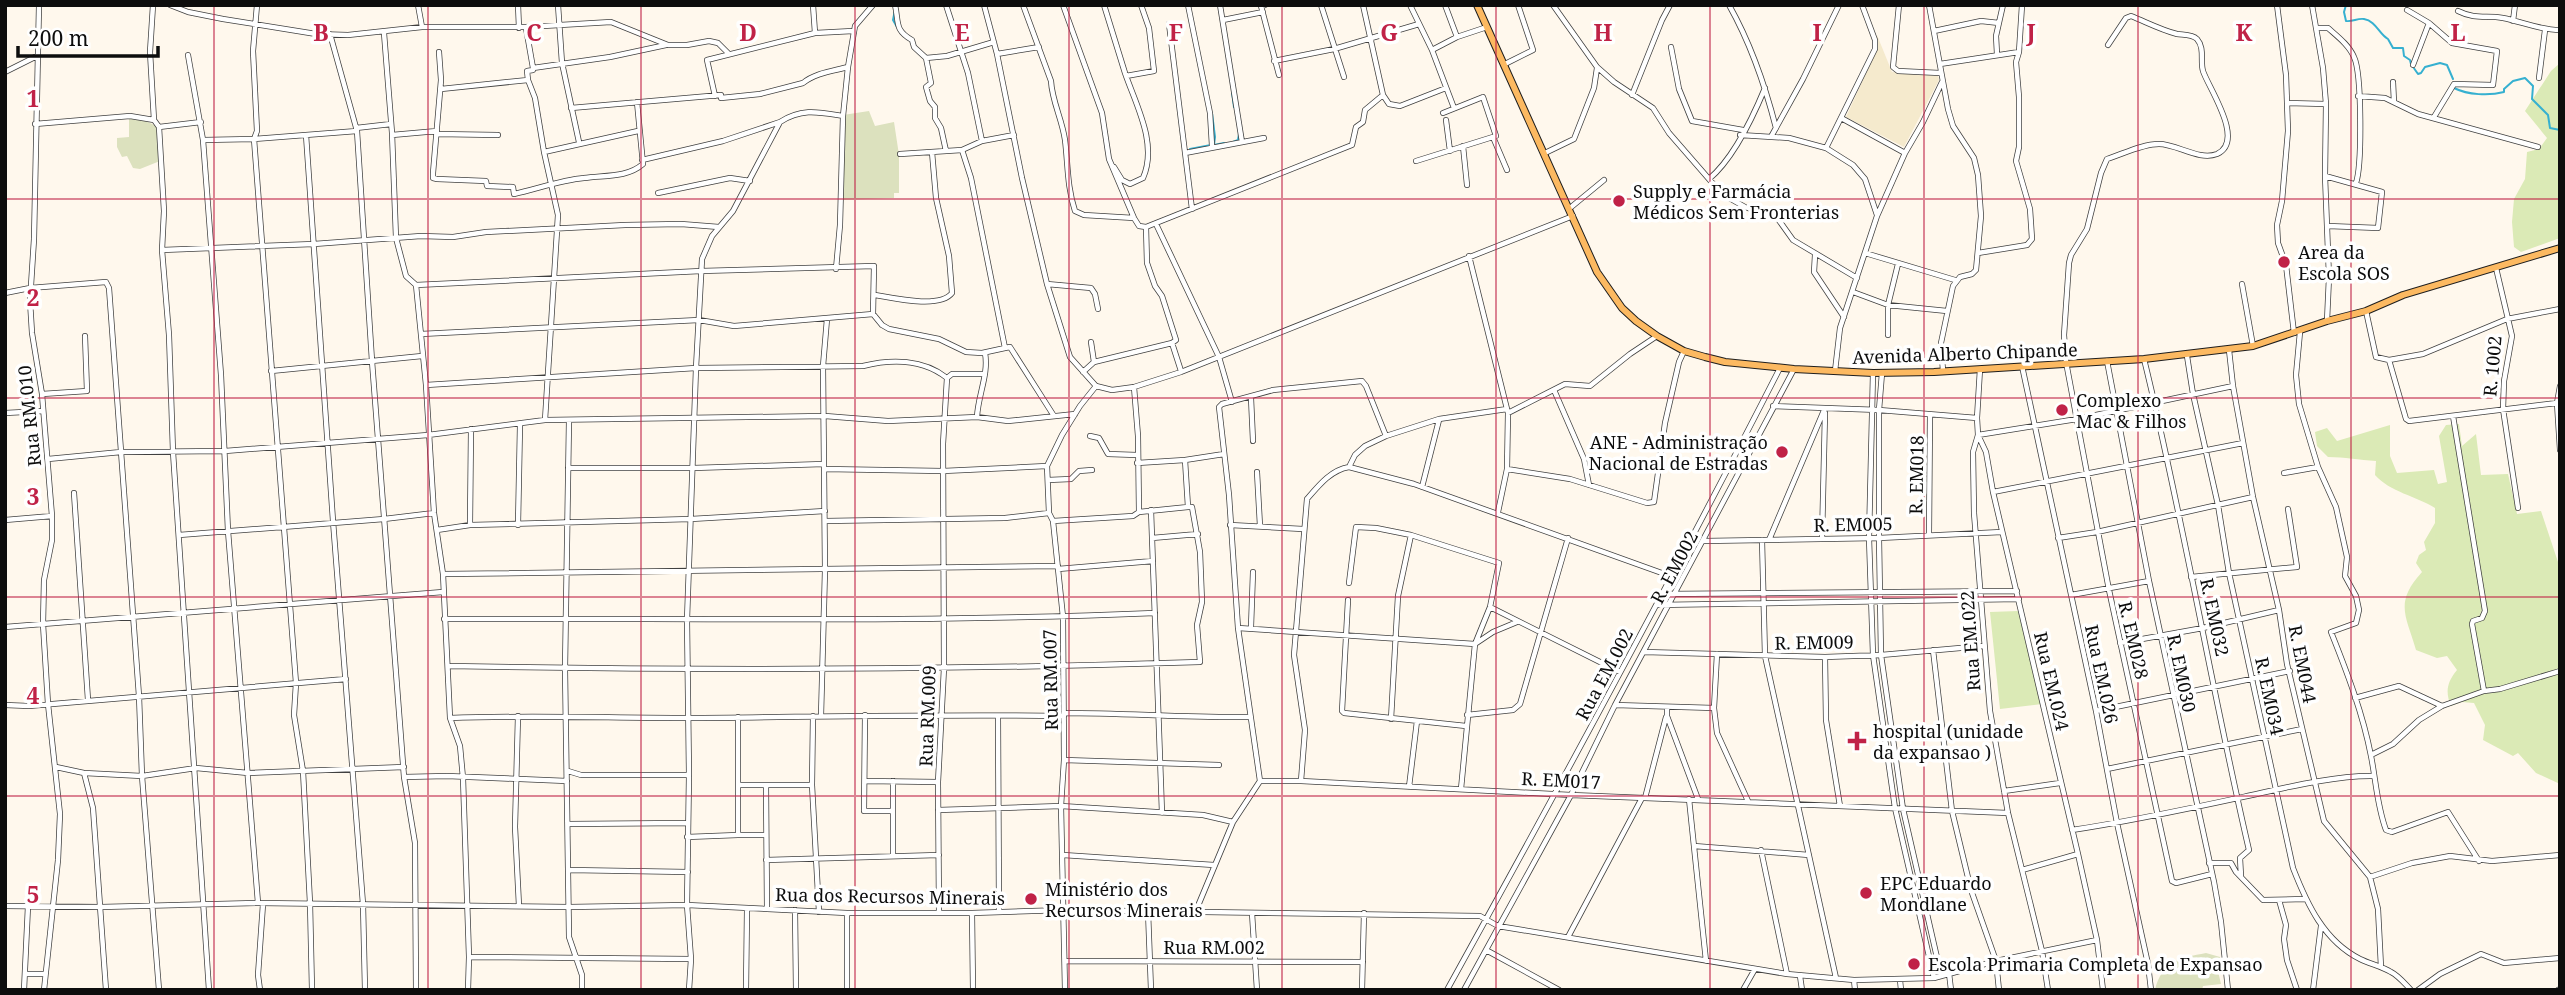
<svg xmlns="http://www.w3.org/2000/svg" width="2565" height="995" font-family="'Noto Serif',serif">
<rect width="100%" height="100%" fill="#fff8ed"/>
<path fill="#f5eacd" d="M1877,35L1892,72L1938,76L1939,80L1904,147L1846,117L1878,47Z"/>
<path fill="#dbeab6" d="M2560,63V238L2521,252L2514,247L2512,222L2514,199L2525,179L2527,152L2539,149L2547,138L2525,111L2551,71Z
M2459,424L2462,446L2476,434L2481,475L2508,474L2517,514L2541,511L2560,568V784L2536,773L2518,753L2513,756L2483,740L2485,725L2474,703L2462,702L2451,706C2445,692 2447,682 2457,670L2447,656L2437,658L2416,650C2406,615 2394,603 2422,572L2416,563L2419,555L2426,550L2424,542L2435,523V508C2416,496 2390,492 2375,475L2376,461C2359,460 2345,457 2328,457L2317,446L2315,432L2327,428L2337,441L2390,425V456L2397,473L2434,470L2438,484L2447,482L2439,436L2446,425Z
M2018,611L2042,704L2000,709L1990,612Z"/>
<path fill="#dce1be" d="M869,111L875,126L894,122L899,155V193H894V198L842,200L843,115Z
M129,119L144,120L156,126L160,161L140,169L133,168L127,156L122,157L117,147V138L129,137Z
M2206,953L2220,957L2217,967L2221,984L2203,986L2202,990H2155C2162,961 2180,958 2206,953Z"/>
<g fill="none" stroke-linecap="round" stroke-linejoin="round">
<path stroke="#36b0d0" stroke-width="2" d="M2346,5L2344,12L2346,21C2353,22 2357,18 2364,19C2376,21 2379,34 2388,39L2393,48H2403L2404,56L2410,60L2411,64L2418,74L2421,73L2425,67L2440,63L2447,65L2453,79
M895,10L893,20L897,27
M2454,88C2468,95 2489,96 2504,92V89L2513,81L2525,78L2533,86L2532,99L2548,115L2550,128L2560,130
M1232,92L1234,107
M1212,113L1215,137L1214,145L1224,143
M1233,142L1238,140L1239,134
M1190,149L1211,145"/>
<defs>
<path id="minor" d="M39,5L34,239L30,301L32,333L42,394L52,516V540L44,580L43,624L48,704L60,814L58,860L44,990
M153,5L150,52L154,120
M170,5L188,12L223,19L316,34L348,35L422,27H526L611,22L668,45H687L709,41L718,43L729,54
M257,5L253,51L257,131L254,139L296,683L294,715L303,771L310,903L312,990
M418,5L422,27
M518,5L519,28
M558,5L562,63L579,142
M813,5L815,33L853,31
M895,5C899,22 894,30 912,40L914,47L926,58
M946,5L968,73L982,141
M984,5L997,54L1022,178L1047,284L1070,357L1096,386L1112,390L1134,387L1181,372L1573,216
M1023,5L1051,81C1052,101 1062,119 1065,140C1068,164 1067,187 1075,211L1084,215L1134,218
M1063,5L1102,113L1109,159L1134,218L1139,226L1146,227L1352,145L1356,127L1363,122L1365,110L1383,95L1363,5
M1104,5C1111,28 1118,50 1125,73C1136,105 1158,144 1143,178L1130,184L1122,180L1114,167
M1188,5L1210,113L1212,146
M1220,5L1242,142
M1265,5L1261,6L1279,75
M1321,5L1344,77
M1410,5L1432,50L1454,108
M1445,5L1457,37
M1553,5L1597,67L1614,82L1653,108L1669,133L1722,194L1745,207L1778,219L1793,240L1857,278
M1729,5C1751,44 1765,85 1776,128
M1899,5L1893,67L1898,71L1940,73
M1929,5L1948,109L1953,126L1974,158L1978,175L1981,216L1976,270L1972,274L1960,277L1953,286L1941,343L1943,371
M2277,5L2286,75L2288,131L2282,201L2277,225L2278,243L2286,265L2294,333
M2312,5L2323,68L2326,104L2325,176L2329,277L2327,321
M2407,10L2429,23L2452,43L2497,51L2493,85L2454,84L2434,117
M2458,11C2476,20 2486,15 2503,18C2523,22 2539,30 2560,30
M1223,20L1263,12
M2513,21L2515,5
M1169,24L1192,209
M526,28L533,68
M2317,28H2328C2337,36 2349,45 2354,57C2362,74 2362,165 2356,183
M1934,31L1981,21L1999,23
M384,33L392,133L396,238L406,276L416,285L701,271L874,266L873,314
M330,34L357,131L372,361L404,777L415,843L416,990
M2108,45L2126,18L2131,16C2146,22 2161,30 2177,34C2183,35 2192,34 2197,39C2205,48 2200,61 2203,71C2208,87 2246,141 2217,154C2199,161 2177,144 2159,144C2142,144 2123,154 2107,159L2101,173L2087,229L2071,255L2069,263L2064,335L2066,362L2109,590L2172,881L2176,883L2212,874
M1671,47L1679,89L1692,121L1743,130
M1432,50L1457,37L1487,27
M439,52L441,80L433,173V178L437,179L486,181L487,186L513,187L514,194C537,189 561,180 584,178C604,175 627,178 643,164L637,102
M997,54L1039,47
M1997,54L1996,36L2003,5
M188,55L203,140L221,375L228,531L258,903
M1274,61L1334,49L1419,24
M1505,64L1533,50L1518,5
M1940,64L2019,52
M2413,65L2429,23
M5,72L37,56
M1126,76L1154,71L1149,28L1141,5
M2539,78L2545,30
M528,80L527,71L533,70V68L610,57L666,45
M2393,82L2394,102
M441,89L528,80L535,98L544,152L558,215L545,420
M1383,95L1389,104L1400,106L1446,88
M1632,95L1662,20L1670,5
M715,96L707,60L815,33
M2358,96L2385,98L2418,114L2538,147
M2287,103L2326,104
M571,108L721,95V98L760,94L803,83C815,73 833,71 848,67
M1843,119L1905,153
M1446,120L1450,151
M35,124L130,116L154,120L159,127L201,122
M159,127L164,211L162,250L169,335L173,452L209,990
M356,128L391,124
M437,134L498,135
M306,135L333,521L363,904L365,990
M392,135L437,131
M1740,135L1789,138L1826,148L1853,165L1865,179L1877,215
M1772,135L1803,79L1839,5
M1493,137L1507,170
M203,140L254,139L357,131
M1463,146L1467,185
M1826,148L1875,49V40L1862,5
M962,150L971,178L1005,348L1010,347L1054,416
M946,151L941,128L935,118V107L930,101L926,87L931,83L926,58L947,56L994,42
M544,152L638,131
M1185,153L1264,138
M1545,153L1574,139L1594,88L1597,68
M900,154L962,150L982,141L1014,135
M642,160L723,141L780,122
M1416,161L1496,136L1483,97L1443,113
M2325,176L2382,192L2378,228L2328,226
M1709,179C1733,159 1753,117 1765,88
M658,193L730,178L750,181
M1570,208L1604,180
M1156,224L1219,357L1232,402
M1146,227L1147,263L1155,286L1162,296L1176,340L1172,343L1181,371
M162,250L314,244L421,236L453,237L486,232L625,225L681,224L719,227
M1865,253L1955,280
M1978,253L2027,245L2032,239L2030,209L2016,161L2019,147V97L2016,62L2019,52L2022,5
M1815,255L1814,272L1844,317
M1469,256L1508,413L1507,469L1498,512
M2496,268L2512,336L2504,381L2503,409L2518,508
M836,269L840,225L843,116L848,67L855,26L873,5
M1047,284L1091,288L1095,294L1098,309
M2242,284L2253,346
M416,285L426,385L434,513L443,574L450,718L460,746L463,778L469,957L468,990
M1853,292L1888,305L1947,311
M5,293L30,288L106,282L109,288L139,696L142,776L159,990
M875,295C893,298 940,309 952,293L949,256L936,198L932,152
M2366,311L2376,357L2389,360L2406,419L2409,421L2557,403
M421,334L699,320L734,326L873,314L882,325L889,329L939,339L966,352L982,353L1005,348
M1888,335V305L1898,264
M1091,342L1094,362
M2229,350L2233,386L2253,497L2279,610L2287,664L2324,821L2370,877L2378,909L2381,967
M2187,356L2193,394L2218,505L2229,573L2293,868C2307,904 2324,941 2360,959C2370,964 2381,966 2391,972C2399,976 2405,984 2411,990
M2144,359C2184,522 2211,687 2249,850L2240,858L2241,876
M2389,360L2423,354L2507,319L2560,309
M2107,361L2149,581L2214,882L2221,922L2228,990
M2022,366L2096,711L2117,823L2148,964L2151,990
M1980,369L1977,418L1978,435L1973,452L1974,513L1990,711L2008,813L2042,951L2048,990
M271,371L422,356
M1835,371L1840,328L1877,216L1905,153L1923,122L1942,82
M1083,372L1094,362L1172,343
M1873,373L1869,538L1873,655L1895,808L1934,978
M1882,373L1879,410V538L1881,655L1903,809L1941,975
M947,378L952,374H985
M426,385L696,368L863,366C891,359 923,359 947,378L943,444L944,668L938,782L939,913
M2560,386L2557,403L2560,450
M1134,387L1138,436L1139,512
M1554,390L1584,459L1589,485
M42,394L87,391L85,336
M1251,398L1253,441
M1773,406L1879,410L1977,418
M5,413L43,411
M1508,413L1565,384L1590,386L1630,354L1657,336
M2453,416L2485,611L2482,618L2473,621L2472,624L2484,691
M977,417C978,395 989,374 985,353
M569,420L565,669L569,937L582,975V990
M1090,436L1099,438L1108,454L1137,455
M48,459L121,452L225,451L428,435L545,420L825,416L888,421L977,417L1008,421L1075,414
M1137,463L1185,460
M1349,467L1414,484L1673,577
M2318,467L2336,507L2347,557L2345,576L2356,596L2359,610L2356,623L2331,632C2347,672 2363,714 2371,756C2376,781 2377,806 2386,830L2392,832L2448,812L2479,861
M568,468H693L824,464
M824,469L943,471L1047,466
M1507,469L1570,479L1647,503L1654,502L1665,423L1679,362L1684,351
M1257,472L1260,526
M2284,473L2318,467L2299,404L2296,375L2300,332
M1048,480L1071,479L1079,471L1092,470
M1422,487L1439,420
M1993,492L2243,443
M74,493L88,700
M1151,510L1162,813
M5,520L52,516
M825,521L1005,518L1049,513
M1053,521L1133,516L1139,512L1188,507
M470,525L471,429
M518,525L520,425
M1230,525L1303,529
M437,530L470,525L691,519L825,511
M179,535L384,519L434,513
M1929,535L1930,415
M1152,538L1198,534
M2058,538L2097,532L2253,497
M1822,539L1825,413
M1762,540L1765,656L1836,978
M1769,540L1825,408
M1704,541L1879,538L2002,532
M1058,569L1153,561
M443,574L1058,566
M2191,577L2297,567L2288,509
M1349,583L1356,527L1376,528L1411,535L1499,563L1490,607L1475,644L1461,789
M1663,594L2017,591
M2071,595L2149,581
M1348,600L1342,711L1344,713L1466,726
M1657,605L2019,599
M1490,607L1620,672
M444,619C681,618 919,623 1155,613
M5,627L443,592
M1251,627L1253,572
M1238,628L1475,644L1493,632L1517,622
M2120,643L2203,628L2279,610
M1933,650L1952,811L1971,890L1996,961L1999,990
M1644,652L1825,657L1881,655L1983,646
M1717,654L1714,708L1717,733L1748,801
M1825,657L1826,720L1840,806
M449,666C699,671 950,670 1200,662L1197,625L1202,602L1200,552L1192,507H1188L1185,460L1224,454
M2355,698L2399,686L2442,706
M5,705L29,706L346,679
M1615,705L1714,708
M1667,707V716L1698,799
M2096,711L2290,671
M1064,713C1126,713 1188,718 1250,717
M865,715L864,811H893
M1467,715L1513,710L1520,704L1568,538
M518,716L515,827L519,906
M813,716L812,785L819,912
M821,716L825,570L823,366L827,319
M998,716L999,912
M738,717V835H766
M450,718C529,715 608,718 688,718C813,717 939,714 1064,716
M1391,719L1398,596L1411,535
M2371,755L2393,744L2419,720L2442,706L2484,691L2500,689L2560,671
M1064,760L1219,765
M56,767L84,773L142,776L196,768L248,773L404,767
M2107,769L2302,729
M568,771L581,775H689
M84,773L93,808L106,990
M404,777L447,776L567,781
M865,781L938,782
M1260,781L1238,628L1229,495L1219,407L1222,404L1273,390L1362,381L1366,386L1386,436
M1301,781L1305,730L1294,655L1307,499C1319,485 1331,470 1349,467L1355,455L1365,446L1386,436L1439,419L1507,409
M738,785H812
M766,785L767,909
M1409,787L1417,721
M2004,791L2060,783
M1645,798L1666,717
M1689,799L1706,961
M938,810L1061,806L1203,815L1233,822
M568,824L687,823
M2072,830C2133,821 2192,808 2252,795C2288,787 2338,775 2374,776
M687,837L738,835
M1694,846L1809,855
M1761,850L1787,974
M1063,855L1214,865
M893,856V781
M766,860L939,855
M2209,863H2231L2236,872L2263,900L2305,899
M569,870L688,872
M2022,870L2078,854
M2370,877L2412,863L2450,856L2492,861L2560,855
M2279,900L2286,925L2284,939L2287,960L2297,990
M5,906L101,907L258,903L569,907L687,905L847,913H972L1064,910L1480,916L1498,926L1787,974L1854,980L1934,978L1996,961L2097,940
M795,910L796,990
M1148,911L1151,990
M972,913L973,990
M1195,913L1233,822L1260,781H1301L1571,795L2008,813
M1252,913L1257,990
M1568,937L1642,798
M1486,950L1559,990
M469,957L691,959
M1065,961L1363,962
M1949,973L1951,990
M25,974H45
M1800,976L1802,990
M1854,980L1855,990
M1900,980L1901,990
M24,990L28,906
M260,990L258,975L263,904
M689,990L691,959L687,905L689,775L687,620L696,368L702,259L712,236L733,211L780,122C802,108 818,112 843,116
M746,990L747,909
M847,990V913
M1065,990L1061,806L1064,760L1063,617L1053,521L1049,513L1047,466L1062,435L1080,406L1096,386
M1362,990L1364,913
M1447,990C1561,784 1673,577 1780,368
M1464,990L1571,795L1615,705L1794,369
M1743,990L1755,969
M2103,990L2097,940L2078,854L1993,492L1986,452L1978,435L2077,419L2233,386
M2313,990L2321,926
M2418,990L2440,974L2481,954L2504,963L2560,958
M2558,990L2560,989"/>
<path id="major" d="M1477,5L1597,272L1622,308L1636,321L1657,336L1684,351L1705,357L1725,362L1794,369L1873,373L1934,372L2144,359L2253,346L2327,321L2366,311L2403,295L2560,248"/>
</defs>
<use href="#minor" stroke="#404040" stroke-width="6"/>
<use href="#major" stroke="#1e1e1e" stroke-width="8"/>
<use href="#minor" stroke="#fff" stroke-width="4.5"/>
<use href="#major" stroke="#fcb961" stroke-width="6"/>
</g>
<path fill="none" stroke="#c02247" stroke-width="2" stroke-opacity="0.55" d="M214,5V990M428,5V990M641,5V990M855,5V990M1069,5V990M1282,5V990M1496,5V990M1710,5V990M1924,5V990M2138,5V990M2351,5V990M5,199H2560M5,398H2560M5,597H2560M5,796H2560"/>
<g fill="#c02247" stroke="#fff" stroke-width="2.5">
<circle cx="1619" cy="201" r="7"/>
<circle cx="2284" cy="262" r="7"/>
<circle cx="2062" cy="410" r="7"/>
<circle cx="1782" cy="452" r="7"/>
<path d="M1853.5 730.5h7v7h7v7h-7v7h-7v-7h-7v-7h7z"/>
<circle cx="1866" cy="893" r="7"/>
<circle cx="1031" cy="899" r="7"/>
<circle cx="1914" cy="964" r="7"/>
</g>
<g text-anchor="middle" dominant-baseline="central" stroke-width="7" stroke-linejoin="round" paint-order="stroke">
<g font-size="18" fill="#0d0d0d" stroke="#fff" text-anchor="start">
<text x="1633" y="191">Supply e Farmácia<tspan x="1633" dy="21">Médicos Sem Fronterias</tspan></text>
<text x="2298" y="252">Area da<tspan x="2298" dy="21">Escola SOS</tspan></text>
<text x="2076" y="400">Complexo<tspan x="2076" dy="21">Mac &amp; Filhos</tspan></text>
<text x="1768" y="442" text-anchor="end">ANE - Administração<tspan x="1768" dy="21">Nacional de Estradas</tspan></text>
<text x="1873" y="731">hospital (unidade<tspan x="1873" dy="21">da expansao )</tspan></text>
<text x="1880" y="883">EPC Eduardo<tspan x="1880" dy="21">Mondlane</tspan></text>
<text x="1045" y="889">Ministério dos<tspan x="1045" dy="21">Recursos Minerais</tspan></text>
<text x="1928" y="964">Escola Primaria Completa de Expansao</text>
</g>
<g font-size="18" fill="#0d0d0d" stroke="#fff">
<text transform="translate(1965 353) rotate(-2)">Avenida Alberto Chipande</text>
<text transform="translate(2492 366) rotate(-85)">R. 1002</text>
<text transform="translate(29 416) rotate(-96)">Rua RM.010</text>
<text transform="translate(1916 475) rotate(-89)">R. EM018</text>
<text transform="translate(1853 524) rotate(-1)">R. EM005</text>
<text transform="translate(1674 567) rotate(-62)">R. EM002</text>
<text transform="translate(2215 617) rotate(78)">R. EM032</text>
<text transform="translate(2134 640) rotate(77)">R. EM028</text>
<text transform="translate(1970 641) rotate(-94)">Rua EM.022</text>
<text transform="translate(1814 642) rotate(-1)">R. EM009</text>
<text transform="translate(2303 664) rotate(79)">R. EM044</text>
<text transform="translate(2182 673) rotate(78)">R. EM030</text>
<text transform="translate(1604 674) rotate(-62)">Rua EM.002</text>
<text transform="translate(2102 674) rotate(78)">Rua EM.026</text>
<text transform="translate(1050 680) rotate(-91)">Rua RM.007</text>
<text transform="translate(2052 681) rotate(77)">Rua EM.024</text>
<text transform="translate(2270 696) rotate(78)">R. EM034</text>
<text transform="translate(927 716) rotate(-88)">Rua RM.009</text>
<text transform="translate(1561 780) rotate(3)">R. EM017</text>
<text transform="translate(890 896) rotate(1)">Rua dos Recursos Minerais</text>
<text x="1214" y="947">Rua RM.002</text>
</g>
</g>
<g font-size="23" text-anchor="middle" font-weight="bold" fill="#c02247" stroke="#fff" stroke-width="7" stroke-linejoin="round" paint-order="stroke">
<text x="321" y="41">B</text>
<text x="534" y="41">C</text>
<text x="748" y="41">D</text>
<text x="962" y="41">E</text>
<text x="1176" y="41">F</text>
<text x="1389" y="41">G</text>
<text x="1603" y="41">H</text>
<text x="1817" y="41">I</text>
<text x="2031" y="41">J</text>
<text x="2244" y="41">K</text>
<text x="2458" y="41">L</text>
<text x="33" y="107">1</text>
<text x="33" y="306">2</text>
<text x="33" y="505">3</text>
<text x="33" y="704">4</text>
<text x="33" y="903">5</text>
</g>
<rect width="2565" height="995" fill="none" stroke="#0d0d0d" stroke-width="14"/>
<path d="M18 46v10h140v-10" fill="none" stroke="#0d0d0d" stroke-width="3.5"/>
<text x="28" y="46" font-size="21" fill="#0d0d0d" stroke="#ffffff" stroke-width="5" paint-order="stroke">200 m</text>
</svg>
